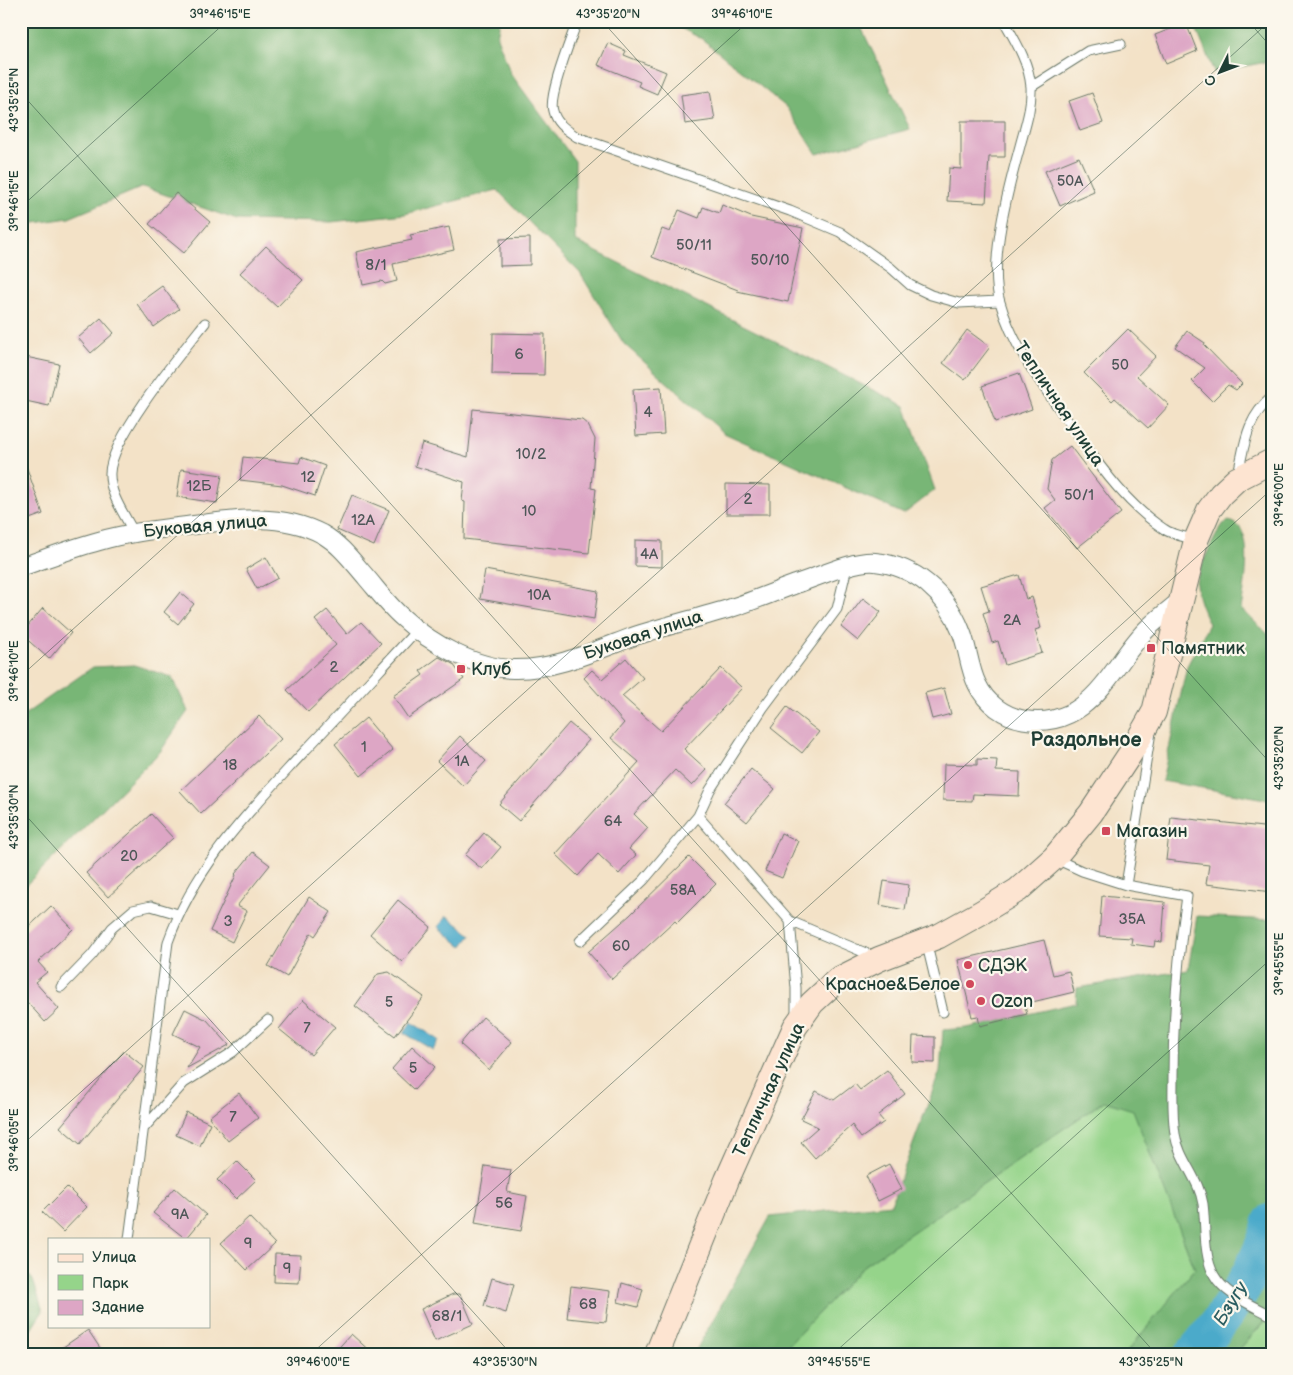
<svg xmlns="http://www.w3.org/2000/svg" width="1293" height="1375" font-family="'Balsamiq Sans',sans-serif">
<rect width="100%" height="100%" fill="#fbf7ec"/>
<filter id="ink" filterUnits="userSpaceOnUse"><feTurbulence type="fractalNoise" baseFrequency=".02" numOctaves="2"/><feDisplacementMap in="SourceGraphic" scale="10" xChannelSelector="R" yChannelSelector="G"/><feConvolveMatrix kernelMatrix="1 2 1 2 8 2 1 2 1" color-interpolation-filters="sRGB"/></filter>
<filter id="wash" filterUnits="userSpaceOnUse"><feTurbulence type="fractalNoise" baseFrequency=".0096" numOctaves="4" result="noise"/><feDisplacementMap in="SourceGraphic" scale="20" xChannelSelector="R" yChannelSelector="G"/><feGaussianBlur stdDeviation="1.12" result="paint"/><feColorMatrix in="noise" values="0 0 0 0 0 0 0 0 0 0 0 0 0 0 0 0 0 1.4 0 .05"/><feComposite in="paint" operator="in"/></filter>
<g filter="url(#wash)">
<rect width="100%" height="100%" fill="#f3e2c7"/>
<path fill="#95d48a" stroke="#5a885f" d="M1104,1101L1133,1109L1195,1269L1125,1354H780L863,1266Z
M1272,1313V1354H1235L1271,1315Z"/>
<path fill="#78b676" stroke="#4c7a55" d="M21,21H500L497,37L511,74L575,161V241L905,406L935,490L904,514L724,433L624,344L580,273L497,190L405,214L331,222L237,220L143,187L69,218L21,225Z
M667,21H858L910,129L817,154L786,107L702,39Z
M1193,21H1272V61L1214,72Z
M1226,521C1258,520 1244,590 1241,609L1272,638V800L1162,781L1187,666L1209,624C1203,611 1197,598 1196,584C1196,574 1218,528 1226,521Z
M134,665L172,677L188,711L160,752L21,890V717L93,667Z
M1197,916L1272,920V1313L1235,1354H1125L1195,1269L1133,1110L1104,1101L863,1266L780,1354H694L770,1217L891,1204L940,1071L943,1030L967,1028L1076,1003L1077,988L1188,970Z
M21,1266L33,1280L43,1311L23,1342L26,1354H21Z"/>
<path fill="#4baaca" stroke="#35747f" d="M447,916L471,935L462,947L438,927Z
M411,1022L439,1040L433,1050L404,1033Z"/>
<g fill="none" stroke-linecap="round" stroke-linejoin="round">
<path stroke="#4baaca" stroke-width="38" d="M1194,1354C1226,1316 1258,1270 1272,1222"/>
</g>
<g id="blocks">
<path fill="#dda6c5" d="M1186,23L1197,51L1166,64L1155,35Z
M608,43L626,51L624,55L666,72L657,94L638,86L640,82L598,65Z
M710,91L715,120L685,124L681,95Z
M1092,93L1103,123L1080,131L1069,101Z
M961,121H1005V157H989L986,203L947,201L949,168L961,169Z
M1079,157L1094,191L1060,206L1045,171Z
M176,193L210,222L184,253L149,224Z
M722,205L751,217L803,228L788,302L737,291L738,290L652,257L662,229L670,232L679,210L699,218L703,207L719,213Z
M449,227L454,250L393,264L397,281L385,284L382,281L363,285L356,252L412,240L410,235Z
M530,238V265L500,266V239Z
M266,246L303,280L277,307L240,273Z
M162,286L179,309L154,327L137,304Z
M101,318L114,333L91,353L78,338Z
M1128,329L1156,356L1137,376L1169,405L1148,428L1115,398L1112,401L1084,373Z
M967,330L990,347L965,380L943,363Z
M1187,331L1205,343L1204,345L1242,384L1236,390L1228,385L1212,401L1192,381L1205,368L1175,347Z
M493,333L545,334L544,375L492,374Z
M21,356L59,364L49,406L21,400Z
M1019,373L1032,409L995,422L982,386Z
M661,387L664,434L636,436L633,389Z
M473,409L582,420L588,425L595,439L591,488L596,489L589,553L464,539L465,502L462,501L464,482L415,466L422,443L468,457Z
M1070,446L1121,513L1077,548L1045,508L1055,500L1047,489L1052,460Z
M243,457L299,463L301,457L325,466L315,496L282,485L240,480Z
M21,460H24L43,514L21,522Z
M181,469L222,475L217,503L177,497Z
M726,484L770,485V514H726Z
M352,495L389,510L374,546L337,530Z
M635,540L662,541V567L635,566Z
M266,557L278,578L257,589L246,569Z
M485,570L598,591L594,619L480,599Z
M1019,575L1026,599L1032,597L1041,628L1035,630L1042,653L1005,665L998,641L992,643L983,613L989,611L981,586Z
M180,592L194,604L178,624L164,612Z
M863,598L881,612L858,641L841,627Z
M43,608L71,633L49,659L21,634Z
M327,610L347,634L361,622L381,643L308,712L287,690L336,645L315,620Z
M439,657L453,664L464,679L408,718L393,696L423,675L420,671Z
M626,658L643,678L622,696L661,731L721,668L742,688L684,749L707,770L692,786L675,770L634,814L648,828L629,849L636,855L619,874L598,854L578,876L555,854L639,762L611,738L624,723L584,678L592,670L602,679Z
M944,688L951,714L932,719L925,693Z
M787,707L819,732L802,753L771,728Z
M259,716L281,739L201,814L180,791Z
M366,718L393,750L361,776L335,744Z
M569,723L589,740L519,821L499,804Z
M460,736L486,761L463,786L437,761Z
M977,759L997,760L996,771L1020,772L1019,796L973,794L972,801L943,800L944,764L977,765Z
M751,769L775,789L747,822L724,803Z
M151,814L173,838L108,897L86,873Z
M1171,817L1272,828V892L1206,884L1209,865L1166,860Z
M484,833L501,847L482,869L465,855Z
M781,833L798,841L782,878L765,871Z
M253,852L270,865L237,906L247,911L232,942L210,931L236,875L235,874Z
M689,857L716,884L677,923L675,921L612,979L588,952L630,915Z
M884,881L909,885L905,910L880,905Z
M1102,896L1165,902L1162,942L1155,941L1154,947L1131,944L1132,938L1099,936Z
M309,897L331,912L315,936L311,933L287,977L268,966Z
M398,900L431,927L402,962L370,934Z
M51,906L73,929L38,962L47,972L35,982L59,1009L45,1022L21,995V934Z
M1044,940L1053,975L1069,971L1074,992L1024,1004L1027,1014L980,1026L978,1016L972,1017L958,960Z
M389,972L424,997L395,1036L355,1006L378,974Z
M303,1000L335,1027L311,1055L279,1029Z
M185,1009L207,1020L229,1045L187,1068L200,1047L173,1034Z
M483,1017L512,1042L489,1070L460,1044Z
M913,1036L935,1037V1063L912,1062Z
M412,1046L435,1067L414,1090L392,1069Z
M124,1051L144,1067L80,1144L60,1127Z
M887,1070L905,1094L878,1115L884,1122L861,1138L852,1125L815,1158L801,1142L818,1127L801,1119L816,1091L834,1100L855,1084L860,1090Z
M239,1093L258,1118L228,1141L209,1117Z
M186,1112L210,1123L200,1146L176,1135Z
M237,1161L256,1180L236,1199L217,1180Z
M889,1164L902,1189L878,1201L866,1176Z
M485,1166L511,1170L507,1192L527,1196L521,1231L475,1223Z
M67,1187L87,1207L63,1232L42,1212Z
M175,1188L206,1215L186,1239L153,1213Z
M249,1217L275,1244L247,1270L221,1243Z
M275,1254L301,1255L299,1283L274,1282Z
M492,1278L514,1284L506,1313L484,1306Z
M622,1283L643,1289L638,1307L618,1302Z
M571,1286L610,1291L606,1322L567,1318Z
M453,1294H460L473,1324L435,1341L421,1309Z
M88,1330L104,1354H53Z
M351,1334L373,1354H333Z"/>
</g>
</g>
<g filter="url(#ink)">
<use href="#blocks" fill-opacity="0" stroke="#697767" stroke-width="1"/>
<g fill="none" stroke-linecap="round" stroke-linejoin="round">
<defs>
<path id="lane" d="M1004,21C1016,42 1029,63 1031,87C1032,107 1025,127 1020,146C1009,186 988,263 1000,302C1014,352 1051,396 1080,438C1103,471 1130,507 1164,529C1172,535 1186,537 1196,540
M575,27C569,44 548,97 553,111C556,124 567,130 577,137L790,211L840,232L891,268L910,285L931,295L959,303L999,301
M1031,87L1088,51L1121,44
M1238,474C1245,443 1246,419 1272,397
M134,533C125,515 109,494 110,473C111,437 181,353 205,323
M1151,732L1126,885L1187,896C1178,956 1173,1016 1173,1077C1173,1096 1172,1115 1175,1134C1179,1160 1199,1178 1203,1204C1206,1227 1203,1254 1214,1275C1225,1295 1252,1305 1272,1316
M698,816L790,921L875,957
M1056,859L1082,871L1126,885
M790,921L796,988V1015
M580,941L644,880L698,816L710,790L763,708L837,609L847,567
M926,941L943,1012
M61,987L92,955L112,928L133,910L151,906L178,914
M144,1128L184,1083L233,1052L268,1020
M129,1239L168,942C195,866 247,814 301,755C340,714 378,672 417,630"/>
<path id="street" d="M21,567C47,558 73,548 99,541C130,532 162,529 194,525C238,519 282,513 322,534C340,544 353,562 366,577C378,591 389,606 403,618C431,644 475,668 513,669C554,670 595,651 632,637C665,626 699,618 731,608C753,601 774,592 796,584C818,577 853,560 875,562C915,566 946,593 961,631C968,647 969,668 977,684C996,724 1048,732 1082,706C1109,686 1124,651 1148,628C1158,618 1169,610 1180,601"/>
<path id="secondary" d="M657,1354L727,1180L795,1027L812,1003L837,980L879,959L939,936L982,912L1018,890L1054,858L1091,813L1130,754L1154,712L1196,540L1209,510L1221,494L1237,479L1272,461"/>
</defs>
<use href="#lane" stroke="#697767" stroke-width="11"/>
<use href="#street" stroke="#697767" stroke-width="20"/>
<use href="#secondary" stroke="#697767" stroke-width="26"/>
<use href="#lane" stroke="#fff" stroke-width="9"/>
<use href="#street" stroke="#fff" stroke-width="18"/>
<use href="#secondary" stroke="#fde4d1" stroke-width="24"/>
</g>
</g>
<path fill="none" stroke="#1f3d34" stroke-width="1" stroke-opacity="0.45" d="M602,21L1272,765M1248,21L1272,48M21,93L1156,1354M21,207L227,21M21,676L749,21M21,810L511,1354M21,1146L1270,21M311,1354L1272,489M833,1354L1272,958"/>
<g fill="#d1495b" stroke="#fbf7ec" stroke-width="2">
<rect x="1146" y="643" width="10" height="10" rx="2.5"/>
<rect x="456" y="664" width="10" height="10" rx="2.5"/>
<rect x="1101" y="826" width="10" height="10" rx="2.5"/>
<circle cx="968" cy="965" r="5"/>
<circle cx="970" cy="984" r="5"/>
<circle cx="981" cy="1001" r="5"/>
</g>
<g text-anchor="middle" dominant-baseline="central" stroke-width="4.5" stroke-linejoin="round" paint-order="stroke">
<g font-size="15" fill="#4e5758">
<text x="1070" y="181">50А</text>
<text x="694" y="245">50/11</text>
<text x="770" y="260">50/10</text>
<text x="376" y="265">8/1</text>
<text x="519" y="354">6</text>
<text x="1120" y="365">50</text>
<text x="648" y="412">4</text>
<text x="531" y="454">10/2</text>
<text x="308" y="477">12</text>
<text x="199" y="486">12Б</text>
<text x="1079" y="495">50/1</text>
<text x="748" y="499">2</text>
<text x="529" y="511">10</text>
<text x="363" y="520">12А</text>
<text x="649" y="554">4А</text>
<text x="539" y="595">10А</text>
<text x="1012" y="620">2А</text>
<text x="334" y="667">2</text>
<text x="364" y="747">1</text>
<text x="462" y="761">1А</text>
<text x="230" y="765">18</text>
<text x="613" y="821">64</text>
<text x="129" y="856">20</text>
<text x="683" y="890">58А</text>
<text x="1132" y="919">35А</text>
<text x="228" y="921">3</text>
<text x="621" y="946">60</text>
<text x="389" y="1002">5</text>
<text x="307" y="1028">7</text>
<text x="413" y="1068">5</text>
<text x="233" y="1117">7</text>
<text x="504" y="1203">56</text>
<text x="180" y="1214">9А</text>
<text x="248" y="1243">9</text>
<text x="287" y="1268">9</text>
<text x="588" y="1304">68</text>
<text x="447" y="1316">68/1</text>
</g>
<g font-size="18" fill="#1f3d34" stroke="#fbf7ec">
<text transform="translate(1059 404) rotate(56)">Тепличная улица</text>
<text transform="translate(205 526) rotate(-5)">Буковая улица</text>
<text transform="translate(643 635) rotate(-18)">Буковая улица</text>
<text transform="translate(769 1090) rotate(-65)">Тепличная улица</text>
</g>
<g font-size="18" fill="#1f3d34" stroke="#fbf7ec" text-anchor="start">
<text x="1161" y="648">Памятник</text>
<text x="471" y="669">Клуб</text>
<text x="1116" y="831">Магазин</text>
<text x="978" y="965">СДЭК</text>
<text x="960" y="984" text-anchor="end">Красное&amp;Белое</text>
<text x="991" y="1001">Ozon</text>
</g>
<g font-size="19" font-style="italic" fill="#2c5e61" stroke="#fbf7ec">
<text transform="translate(1231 1304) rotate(-58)">Бзугу</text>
</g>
<g font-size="20" font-weight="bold" fill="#1f3d34" stroke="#fbf7ec">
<text x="1086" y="740">Раздольное</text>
</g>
</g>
<rect width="1293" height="1375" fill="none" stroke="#fbf7ec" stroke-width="55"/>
<rect x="48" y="1238" width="162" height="90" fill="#fbf7ec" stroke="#a3ada2"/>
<rect x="58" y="1254" width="25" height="8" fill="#fde4d1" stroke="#a3ada2"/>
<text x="92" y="1262" font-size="15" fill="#1f3d34">Улица</text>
<rect x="58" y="1275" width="25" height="15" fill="#95d48a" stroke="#a3ada2"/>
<text x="92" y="1288" font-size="15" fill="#1f3d34">Парк</text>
<rect x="58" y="1300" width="25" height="15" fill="#dda6c5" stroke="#a3ada2"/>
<text x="92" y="1312" font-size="15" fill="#1f3d34">Здание</text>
<g transform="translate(1220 72) rotate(228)" stroke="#fbf7ec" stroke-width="4" paint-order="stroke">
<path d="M0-4L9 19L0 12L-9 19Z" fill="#1f3d34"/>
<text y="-8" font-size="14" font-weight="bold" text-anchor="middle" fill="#1f3d34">С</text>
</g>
<rect x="28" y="28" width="1238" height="1320" fill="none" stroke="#1f3d34" stroke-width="2"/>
<g font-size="12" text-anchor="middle" fill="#1f3d34">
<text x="220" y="18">39°46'15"E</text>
<text x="608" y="18">43°35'20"N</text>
<text x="742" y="18">39°46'10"E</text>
<text transform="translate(14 100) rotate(-90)" y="4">43°35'25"N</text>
<text transform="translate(14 201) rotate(-90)" y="4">39°46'15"E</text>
<text transform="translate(1279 495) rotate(-90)" y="4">39°46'00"E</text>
<text transform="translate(14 671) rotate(-90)" y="4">39°46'10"E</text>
<text transform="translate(1279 758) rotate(-90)" y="4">43°35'20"N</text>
<text transform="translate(14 817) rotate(-90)" y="4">43°35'30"N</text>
<text transform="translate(1279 964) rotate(-90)" y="4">39°45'55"E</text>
<text transform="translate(14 1140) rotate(-90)" y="4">39°46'05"E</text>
<text x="318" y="1366">39°46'00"E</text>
<text x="505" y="1366">43°35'30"N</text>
<text x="839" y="1366">39°45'55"E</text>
<text x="1151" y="1366">43°35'25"N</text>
</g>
</svg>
